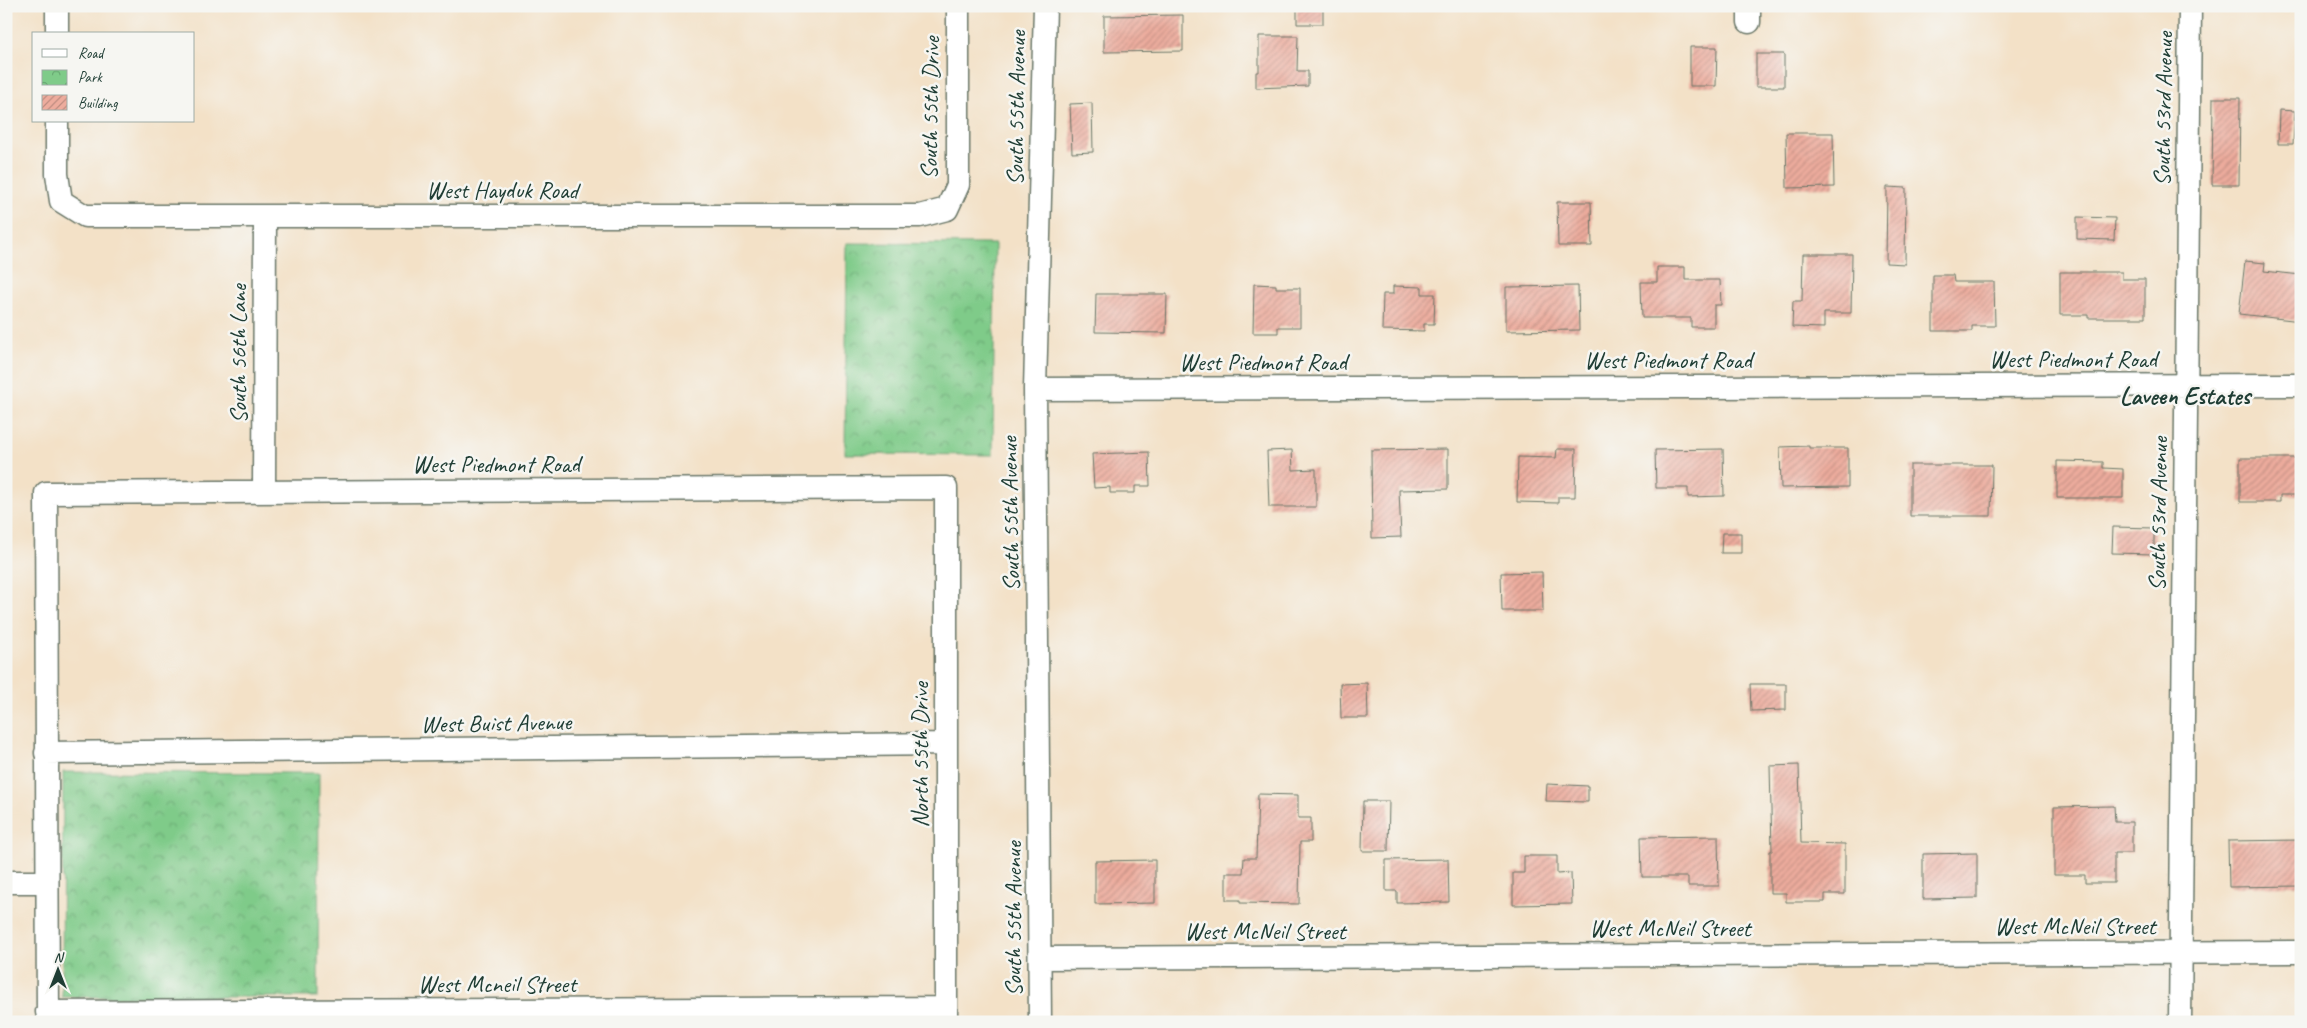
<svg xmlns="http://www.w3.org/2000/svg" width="2307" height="1028" font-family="Caveat,sans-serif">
<defs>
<pattern id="park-crowns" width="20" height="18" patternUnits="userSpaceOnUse" patternTransform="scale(1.25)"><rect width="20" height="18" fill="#7fcb89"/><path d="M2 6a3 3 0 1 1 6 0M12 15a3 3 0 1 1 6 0" fill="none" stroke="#67a671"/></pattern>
<pattern id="building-hatch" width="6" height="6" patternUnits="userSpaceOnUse" patternTransform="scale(1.25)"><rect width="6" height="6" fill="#edac9d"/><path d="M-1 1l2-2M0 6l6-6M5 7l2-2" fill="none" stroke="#bf8d81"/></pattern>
</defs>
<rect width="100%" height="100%" fill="#f6f6f2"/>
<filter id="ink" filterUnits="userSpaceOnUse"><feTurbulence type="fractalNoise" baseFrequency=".02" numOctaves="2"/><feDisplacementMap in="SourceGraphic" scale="10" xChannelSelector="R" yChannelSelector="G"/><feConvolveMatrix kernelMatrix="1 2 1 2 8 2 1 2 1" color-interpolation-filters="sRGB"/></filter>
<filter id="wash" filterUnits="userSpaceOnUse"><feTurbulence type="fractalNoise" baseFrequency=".0096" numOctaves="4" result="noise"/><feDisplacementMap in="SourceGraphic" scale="20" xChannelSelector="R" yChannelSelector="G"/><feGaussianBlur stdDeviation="1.12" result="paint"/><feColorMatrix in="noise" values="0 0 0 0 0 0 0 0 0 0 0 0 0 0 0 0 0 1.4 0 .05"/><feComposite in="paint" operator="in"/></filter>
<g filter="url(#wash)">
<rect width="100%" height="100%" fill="#f3e1c7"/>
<path fill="url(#park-crowns)" stroke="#4f845e" d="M847,243L995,244L993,455L845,454Z
M63,772L319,773L318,997H62Z"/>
<g id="blocks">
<path fill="url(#building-hatch)" d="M1297,6H1323V24H1297Z
M1183,15V51L1104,52V16Z
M1259,36H1298L1297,71H1308V86L1256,88V72H1259Z
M1690,47H1717L1716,86H1690Z
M1756,54H1784V87H1756Z
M2213,98H2240L2239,185H2212Z
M1092,103L1093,152L1072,153L1070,104Z
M2279,110L2295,111L2293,144H2278Z
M1786,133H1833L1834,187L1787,188Z
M1887,187L1906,188L1905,264L1886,263Z
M1557,202H1591L1592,246H1558Z
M2077,217L2115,218L2114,240L2077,239Z
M1803,254H1852L1851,313H1824V328L1792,327L1793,301H1802Z
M2245,261L2265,263L2264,271L2301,275V321L2239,314Z
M1657,267H1685V280H1720L1721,305H1714V327H1691V318H1642L1641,282H1657Z
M2060,272H2122V279H2145V318H2088V315H2060Z
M1933,275H1953L1954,282H1994L1995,326H1972V331H1933Z
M1254,284L1276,285V288H1300V327H1278V333H1253Z
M1393,286L1422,287V294H1435L1434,324H1424V331L1382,330L1383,294H1393Z
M1578,286L1579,330L1506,331V287Z
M1096,294H1167L1166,333L1095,332Z
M1809,446V448H1848V487L1781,488L1780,447Z
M1448,449V489L1399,490L1401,537L1372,538L1371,450Z
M1557,449H1576L1575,497H1558V503L1517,502L1518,457L1556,458Z
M1723,449L1724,496L1688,497V488H1656L1655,450Z
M1292,450L1293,470L1316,469V507H1269L1267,451Z
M1149,452L1150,486H1135V493H1110V487L1094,488L1092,454Z
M2240,458H2301V495H2280V502H2240Z
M2057,461L2103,462V468L2123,469V498H2057Z
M1910,465H1992L1991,516H1910Z
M2113,527L2154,528V554L2112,553Z
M1722,533H1741V553H1721Z
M1542,572L1543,611H1502L1501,573Z
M1367,683L1368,718H1341L1340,684Z
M1750,684H1786V710L1751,711Z
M1799,765L1801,843L1845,844V894H1825V902H1786V893H1770V851H1772L1770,766Z
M1547,784L1588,786V802L1546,801Z
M1258,794L1298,795V818H1311V842H1300L1299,904L1240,903V900H1226V873H1243L1244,858H1256Z
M1363,801H1389L1388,851H1362Z
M2114,806L2115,822H2132V853H2114V883H2085V875H2054V807Z
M1718,836L1719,886H1688V877H1642L1641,837Z
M2301,840V886L2229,887L2228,841Z
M1977,853V898L1923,899V854Z
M1524,856H1557V874L1571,873L1572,904L1513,905V873H1524Z
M1448,859L1449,902L1397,903V891H1386V860Z
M1155,860V903L1095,904V861Z"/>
</g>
</g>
<g filter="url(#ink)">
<use href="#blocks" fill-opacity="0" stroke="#697667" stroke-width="1"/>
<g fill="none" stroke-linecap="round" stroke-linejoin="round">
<defs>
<path id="minor" d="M57,6V34
M1749,22V6
M57,121V174L61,201L85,216H920L947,209L958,185V6
M1035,389L2301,385
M264,492L265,217
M46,753L946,744
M6,882H47
M1040,958L2301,952
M47,1012L946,1008
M48,1022L46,493L946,488V1022
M1040,1022L1035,389L1045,6
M2180,1022L2190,6"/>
</defs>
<use href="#minor" stroke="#697667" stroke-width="25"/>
<use href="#minor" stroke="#fff" stroke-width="22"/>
</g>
</g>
<g text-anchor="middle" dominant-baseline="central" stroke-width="5" stroke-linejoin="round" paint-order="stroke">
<g font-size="24" fill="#1f3d34" stroke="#f6f6f2">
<text transform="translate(930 108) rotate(-89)">South 55th Drive</text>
<text transform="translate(1016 108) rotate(-89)">South 55th Avenue</text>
<text transform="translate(2163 109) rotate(-89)">South 53rd Avenue</text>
<text x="502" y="190">West Hayduk Road</text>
<text transform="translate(238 354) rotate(-90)">South 56th Lane</text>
<text x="2073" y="359">West Piedmont Road</text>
<text x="1668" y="360">West Piedmont Road</text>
<text x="1263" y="362">West Piedmont Road</text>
<text x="496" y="464">West Piedmont Road</text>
<text transform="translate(1010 514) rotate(-91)">South 55th Avenue</text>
<text transform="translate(2158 514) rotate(-89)">South 53rd Avenue</text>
<text transform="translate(496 723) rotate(-1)">West Buist Avenue</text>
<text transform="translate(920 755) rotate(-90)">North 55th Drive</text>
<text transform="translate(1013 919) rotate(-90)">South 55th Avenue</text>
<text x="2075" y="926">West McNeil Street</text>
<text x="1670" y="928">West McNeil Street</text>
<text x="1265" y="931">West McNeil Street</text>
<text x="497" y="984">West Mcneil Street</text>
</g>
<g font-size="25" font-weight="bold" fill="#1f3d34" stroke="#f6f6f2">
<text x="2185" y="396">Laveen Estates</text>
</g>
</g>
<rect width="2307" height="1028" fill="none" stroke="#f6f6f2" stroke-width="25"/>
<rect x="32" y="32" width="162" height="90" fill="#f6f6f2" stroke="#a0aca6"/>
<rect x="42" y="49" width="25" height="8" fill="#ffffff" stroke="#a0aca6"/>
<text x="78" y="58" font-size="15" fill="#1f3d34">Road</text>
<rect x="42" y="70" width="25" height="15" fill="url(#park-crowns)" stroke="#a0aca6"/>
<text x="78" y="82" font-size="15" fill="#1f3d34">Park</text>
<rect x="42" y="95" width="25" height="15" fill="url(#building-hatch)" stroke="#a0aca6"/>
<text x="78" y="108" font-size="15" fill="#1f3d34">Building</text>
<g transform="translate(58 970)" stroke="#f6f6f2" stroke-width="4" paint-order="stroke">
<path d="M0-4L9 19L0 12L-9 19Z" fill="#1f3d34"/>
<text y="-8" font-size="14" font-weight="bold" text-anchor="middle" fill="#1f3d34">N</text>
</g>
</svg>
